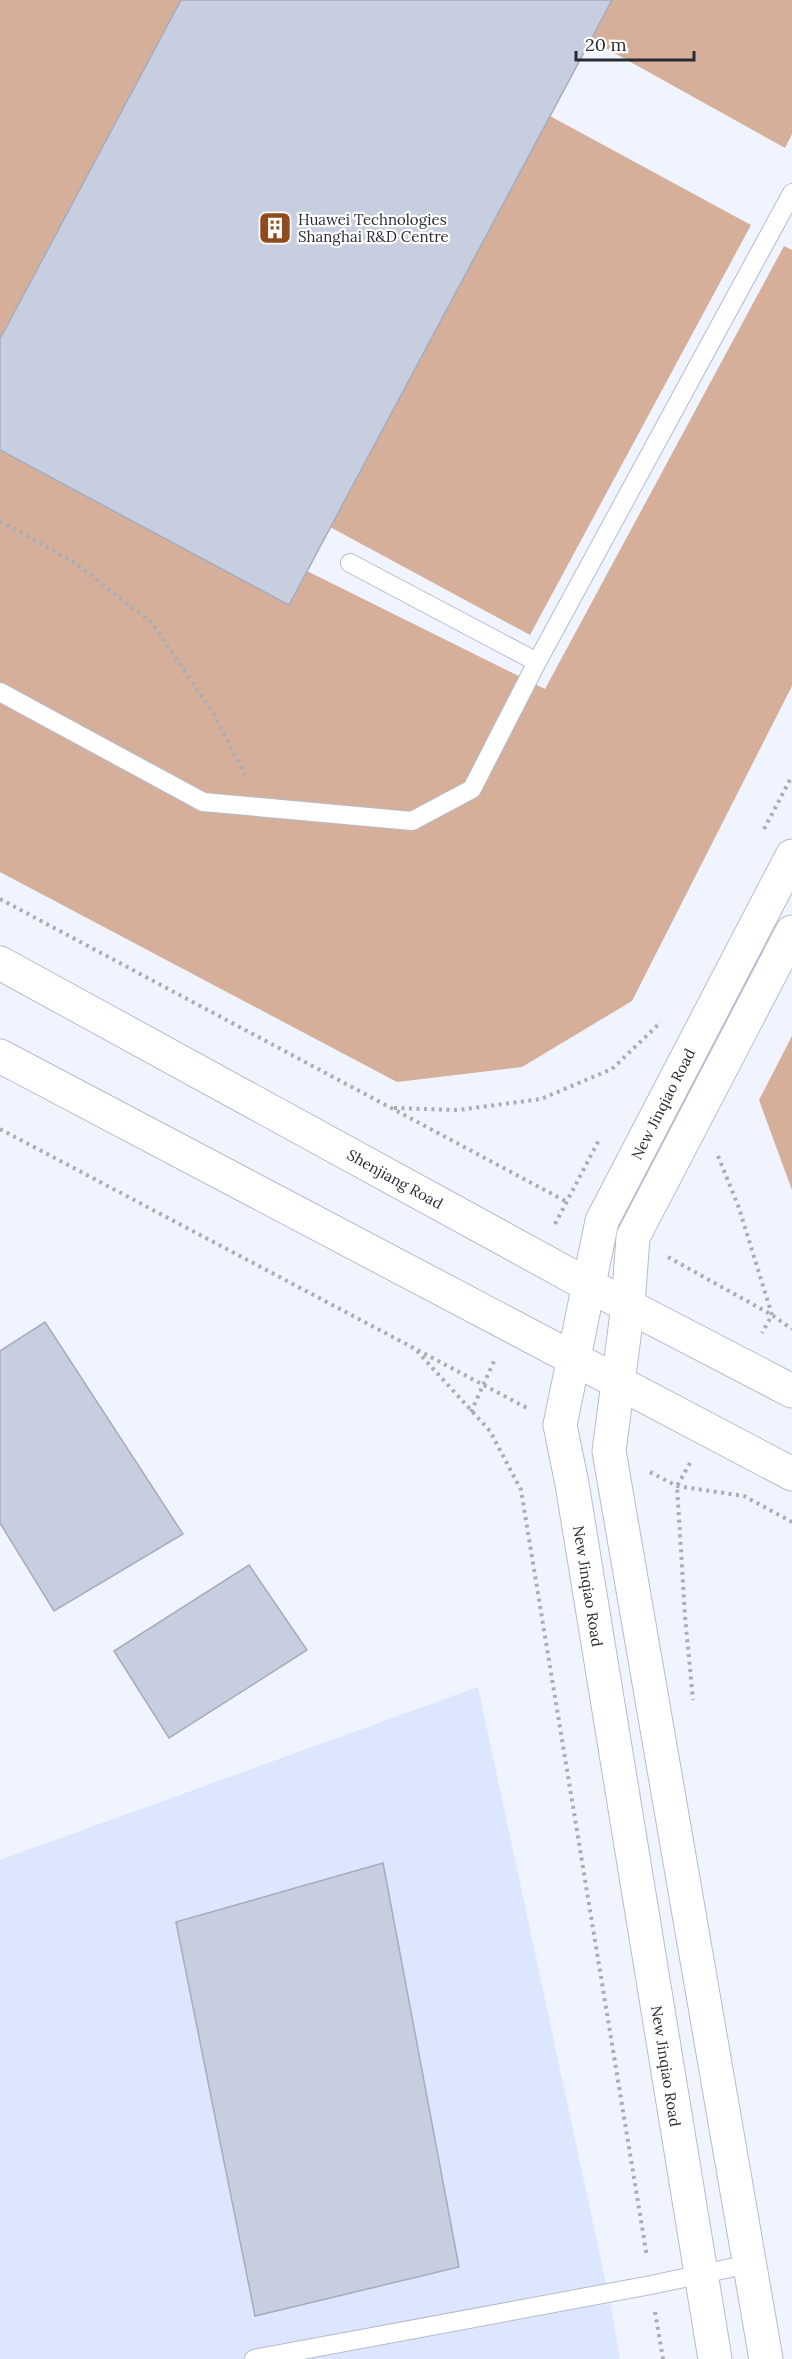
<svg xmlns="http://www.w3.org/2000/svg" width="792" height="2359" font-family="Lora,serif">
<rect width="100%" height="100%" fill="#eff4fe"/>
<path fill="#dce7ff" d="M478,1687L611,2307L620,2359H0V1860Z"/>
<path fill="#d5af99" d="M0,0H181L0,339Z
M612,0H792V134L785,148L591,40Z
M550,116L751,225L530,635L330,527Z
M784,246L792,250V686L632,1001L522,1067L397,1082L0,872V450L289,604L307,571L545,689Z
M792,1036V1190L759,1100Z"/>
<path fill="#c7cee0" stroke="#a5acbc" stroke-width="1.5" d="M181,0H612L289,605L0,450V339Z
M45,1322L183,1534L54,1611L0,1523V1351Z
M249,1565L307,1650L169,1738L114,1651Z
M383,1863L459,2267L255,2316L176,1922Z"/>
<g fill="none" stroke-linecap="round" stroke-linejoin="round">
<defs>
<path id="service" d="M350,563L537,662
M0,692L203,802L412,821L472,789L537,662L792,193
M254,2359L651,2285L749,2264"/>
<path id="tertiary" d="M715,2359L572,1484L560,1425L602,1221L792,856
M766,2359L609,1451L628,1306L633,1237L792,932"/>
<path id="secondary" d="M0,963L588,1285L792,1391
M0,1056L792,1474"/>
</defs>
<use href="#service" stroke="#b5bccd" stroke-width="20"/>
<use href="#tertiary" stroke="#b5bccd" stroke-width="35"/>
<use href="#secondary" stroke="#b5bccd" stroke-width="35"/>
<path stroke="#a8adb6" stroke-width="4" stroke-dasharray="3 4.5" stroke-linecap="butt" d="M0,521L75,563L152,623L213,713L245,775
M764,829L792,776
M0,899L569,1203
M394,1108L458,1110L541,1099L612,1069L661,1022
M0,1129L527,1408
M718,1156L739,1208L772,1315L762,1333
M555,1224L599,1140
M668,1257L772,1315L792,1329
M417,1351L490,1431L521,1490L647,2257
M471,1412L495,1359
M690,1463L677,1486L685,1616L693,1700
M650,1472L677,1486L744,1496L792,1522
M655,2312L663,2359"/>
<use href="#service" stroke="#fff" stroke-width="18"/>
<use href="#tertiary" stroke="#fff" stroke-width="33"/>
<use href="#secondary" stroke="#fff" stroke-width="33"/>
</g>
<defs>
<symbol id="building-square" viewBox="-11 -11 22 22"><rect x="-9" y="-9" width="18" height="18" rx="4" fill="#8f4b1d" stroke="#fff"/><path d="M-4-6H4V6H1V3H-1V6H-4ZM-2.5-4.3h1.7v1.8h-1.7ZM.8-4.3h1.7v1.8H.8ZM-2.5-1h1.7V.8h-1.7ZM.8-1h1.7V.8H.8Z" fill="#fff"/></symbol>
</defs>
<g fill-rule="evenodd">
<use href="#building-square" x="256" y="209" width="38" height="38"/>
</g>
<g text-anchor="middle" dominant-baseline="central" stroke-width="4.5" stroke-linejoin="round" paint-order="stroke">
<g font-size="15" fill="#292c33" stroke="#fff" text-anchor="start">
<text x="298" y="219">Huawei Technologies<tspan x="298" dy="17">Shanghai R&amp;D Centre</tspan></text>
</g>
<g font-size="15" fill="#292c33" stroke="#fff">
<text transform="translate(663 1104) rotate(-63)">New Jinqiao Road</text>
<text transform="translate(395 1179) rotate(29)">Shenjiang Road</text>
<text transform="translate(588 1586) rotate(81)">New Jinqiao Road</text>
<text transform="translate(666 2066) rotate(81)">New Jinqiao Road</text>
</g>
</g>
<path d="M576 51v9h118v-9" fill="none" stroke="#292c33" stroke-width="3"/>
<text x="585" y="51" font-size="18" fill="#292c33" stroke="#ffffff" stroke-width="4.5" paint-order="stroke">20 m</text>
</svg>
